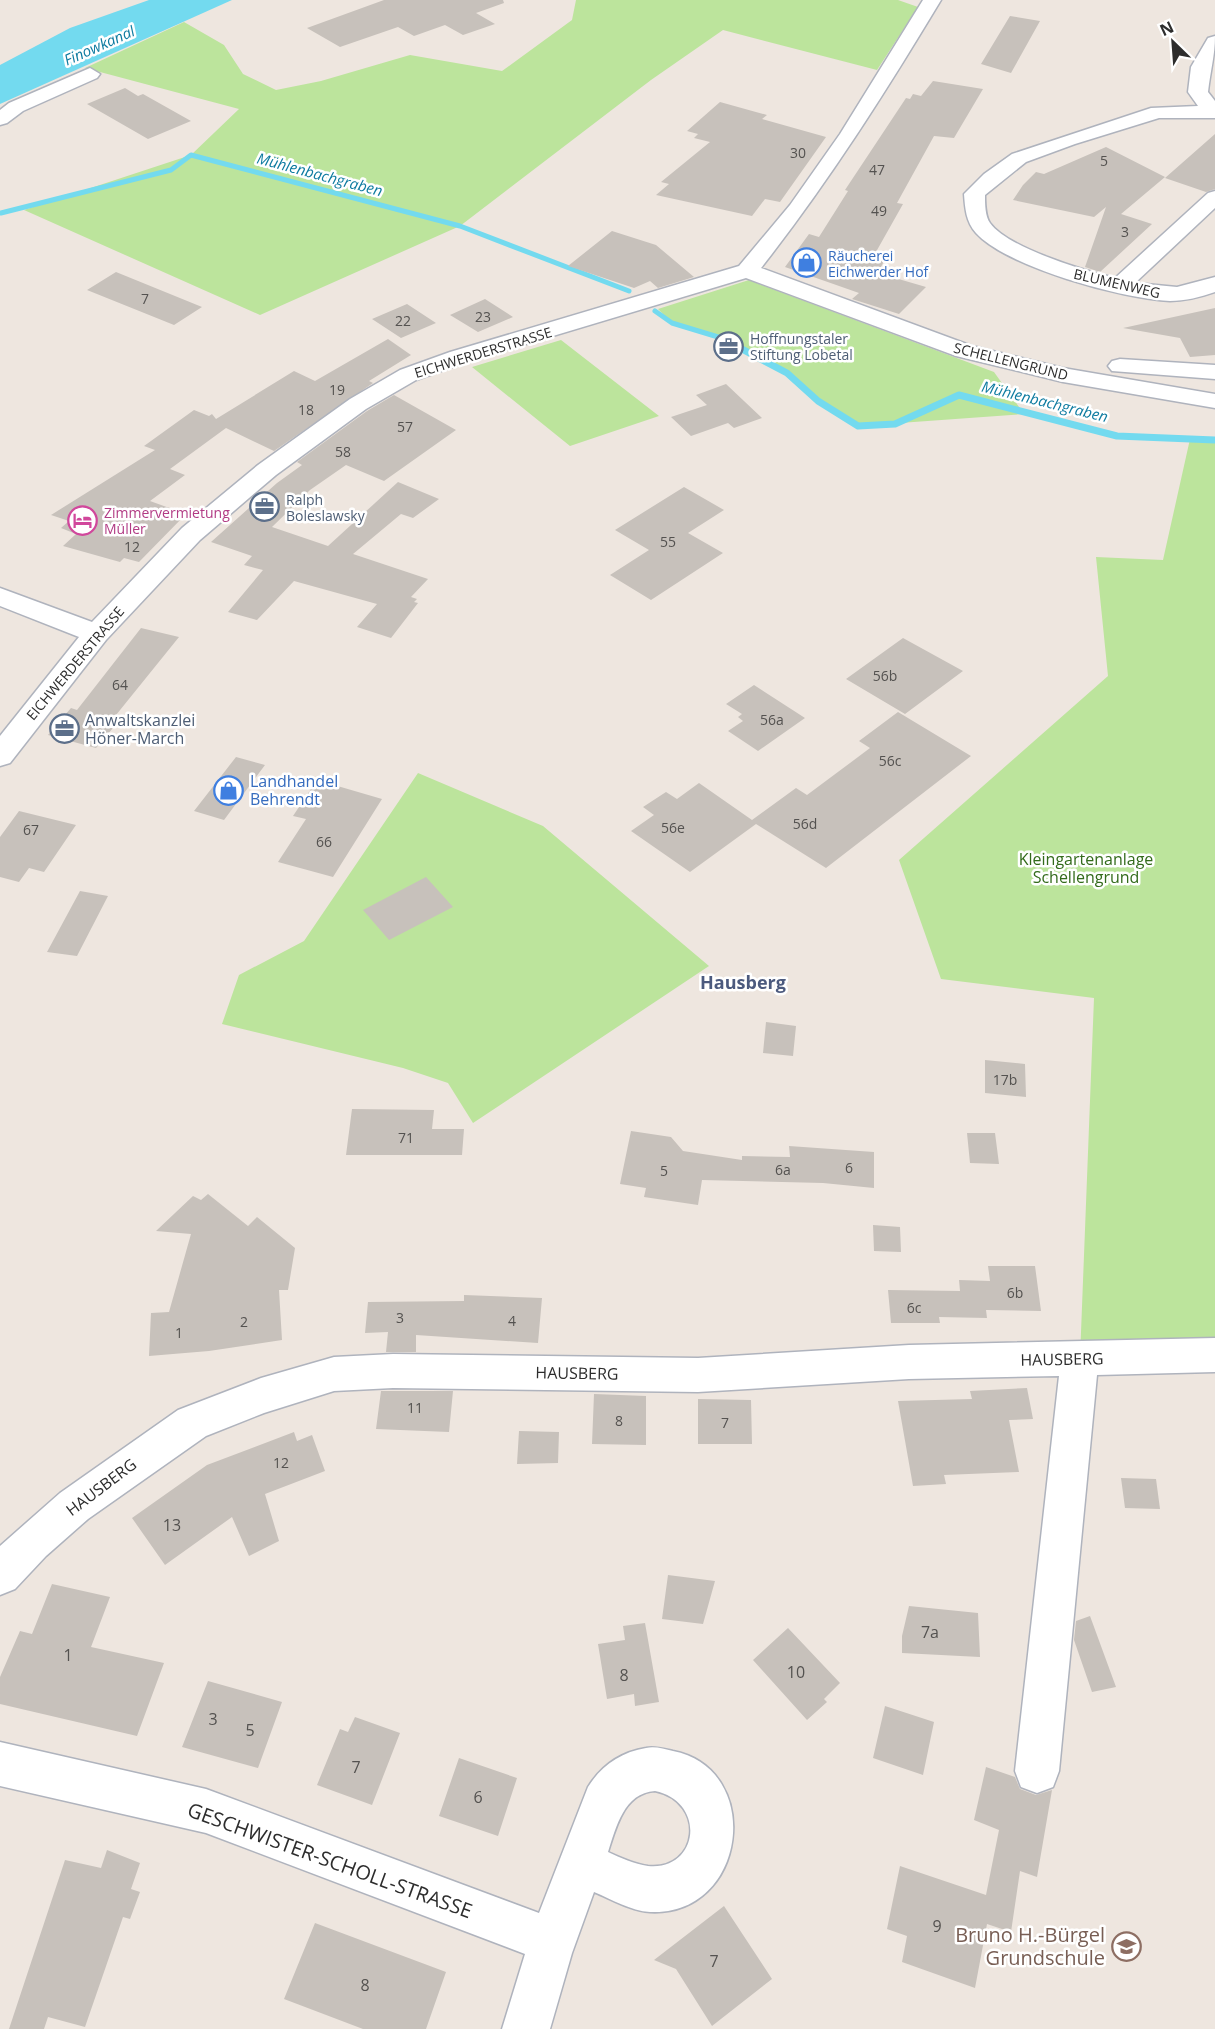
<svg xmlns="http://www.w3.org/2000/svg" width="1215" height="2029" font-family="'Open Sans',sans-serif">
<rect width="100%" height="100%" fill="#eee6df"/>
<path fill="#bce49c" d="M576,0H898L918,7L877,70L723,30L651,80L460,226L260,315L24,210L191,155L239,109L85,68L184,22L224,45L243,74L276,90L321,81L410,55L502,71L572,20Z
M749,280L994,372L1024,414L858,426L818,401L787,373L733,342L672,323L658,309Z
M561,340L659,416L570,446L472,367Z
M1190,439H1215V1356L1080,1358L1094,998L941,979L899,860L1108,676L1096,557L1163,560Z
M418,773L543,826L709,966L473,1123L448,1083L403,1068L222,1024L239,975L304,941Z"/>
<path fill="#73daef" d="M149,0H232L0,104V65L70,28Z"/>
<g fill="none" stroke-linecap="round" stroke-linejoin="round">
<path stroke="#73daef" stroke-width="5" d="M1,213L171,170L191,155L460,226L629,291
M655,311L672,323L728,340"/>
<path stroke="#73daef" stroke-width="7" d="M723,339L787,373L818,401L858,426L895,424L959,395L1117,436L1215,440"/>
</g>
<path fill="#c7c1bb" d="M384,0H503L504,3L476,13L495,24L463,35L445,25L414,36L398,27L340,47L307,28Z
M1010,16L1040,21L1011,73L981,64Z
M933,81L983,89L954,138L934,136L897,203L903,204L872,259L884,261L878,273L926,287L899,314L852,299L859,293L785,267L809,234L819,237L848,191L845,190L906,98L910,99L913,94L921,96Z
M125,88L138,96L143,94L191,121L148,139L87,104Z
M720,102L767,115L762,119L826,137L780,202L765,199L752,216L656,195L669,184L661,182L710,142L694,138L698,134L687,131Z
M1215,134V189L1206,192L1165,178Z
M1106,147L1165,177L1121,214L1152,224L1100,272L1085,267L1106,207L1094,217L1013,200L1023,185L1036,172L1044,174Z
M612,231L656,245L694,277L658,288L650,281L634,288L568,266Z
M116,272L202,307L174,325L87,290Z
M485,299L513,317L478,332L450,315Z
M407,304L436,323L401,338L372,319Z
M1215,308V355L1190,357L1180,338L1123,328Z
M388,339L411,355L369,381L373,383L274,451L226,428L170,469L185,475L150,501L186,514L139,562L124,558L120,562L63,546L76,534L61,528L69,521L51,515L155,450L144,446L194,410L209,416L212,414L216,419L294,371L315,381Z
M726,384L762,418L734,428L728,423L691,436L671,417L707,405L696,395Z
M394,395L456,430L384,481L346,465L310,490L272,527L328,546L398,482L439,499L413,518L401,514L353,554L428,579L411,597L417,599L414,602L418,603L391,638L357,627L377,604L294,581L257,620L228,612L263,570L244,565L252,556L211,542L277,483L302,465L297,462L367,411Z
M684,487L724,510L688,533L723,553L651,600L610,575L649,550L615,530Z
M141,628L179,637L112,720L118,722L96,748L48,735L71,708L77,710Z
M903,638L963,671L905,714L846,679Z
M754,685L805,718L758,751L728,731L743,721L738,717L742,714L726,704Z
M898,712L971,756L826,868L756,824L690,872L631,831L654,815L643,807L666,792L677,799L699,783L752,820L796,788L807,795L850,763L870,748L859,741Z
M236,757L265,765L224,820L194,811Z
M317,780L382,799L333,877L278,862L306,819L293,816Z
M19,811L76,825L44,872L29,868L19,882L0,877V837Z
M426,877L453,907L389,940L363,910Z
M80,891L108,896L77,956L47,952Z
M766,1022L796,1026L793,1056L763,1053Z
M985,1060L1025,1064L1026,1097L985,1093Z
M352,1109L434,1110L432,1129H464L462,1155H346Z
M631,1131L671,1137L683,1151L742,1160V1156L790,1157L789,1146L874,1152V1188L823,1183L702,1180L698,1205L644,1197L646,1188L620,1184Z
M967,1133H995L999,1164L970,1163Z
M208,1194L248,1226L257,1217L295,1248L288,1290H279L282,1340L209,1351L149,1356L151,1313L169,1312L191,1234L156,1231L193,1196L201,1200Z
M873,1225L900,1227L901,1252L874,1251Z
M988,1266H1035L1041,1311L986,1310L987,1318L939,1317L940,1323H891L888,1290L960,1291L959,1280L990,1281Z
M464,1295L542,1298L538,1343L416,1335V1352H386L388,1332L365,1333L368,1302L464,1301Z
M1027,1388L1033,1419L1009,1420L1019,1472L944,1475L946,1484L913,1486L898,1401L972,1399L970,1391Z
M381,1391H453L449,1432L376,1429Z
M594,1394L646,1396V1445L592,1444Z
M698,1399L751,1400L752,1444H698Z
M519,1431L559,1432L558,1463L517,1464Z
M294,1432L297,1441L312,1435L325,1471L265,1494L279,1541L249,1556L232,1517L165,1565L132,1518L207,1465Z
M1121,1478L1156,1479L1160,1509L1125,1508Z
M668,1575L715,1581L703,1624L662,1619Z
M52,1584L110,1597L91,1647L164,1663L137,1736L0,1704V1677L20,1631L32,1634Z
M909,1606L978,1613L980,1657L902,1653V1636Z
M1090,1616L1116,1687L1092,1692L1074,1640L1076,1621Z
M645,1623L659,1702L635,1706L634,1694L607,1699L598,1644L625,1640L623,1626Z
M788,1628L840,1683L824,1699L827,1702L807,1720L753,1660Z
M208,1681L282,1702L258,1768L182,1747Z
M885,1706L934,1722L923,1775L873,1758Z
M355,1717L400,1733L372,1805L317,1785L340,1729L348,1732Z
M459,1758L517,1778L498,1836L439,1816Z
M986,1767L1015,1777L1020,1789L1036,1795L1052,1790L1037,1877L1020,1871L1011,1932L987,1924L975,1988L902,1962L907,1936L887,1929L900,1866L986,1895L999,1830L974,1820Z
M107,1850L140,1863L131,1889L140,1892L130,1919L123,1917L85,2027L48,2017L44,2029H9L65,1860L101,1868Z
M724,1906L772,1979L712,2026L676,1969L654,1960Z
M315,1923L446,1972L426,2029H363L284,1999Z"/>
<g fill="none" stroke-linecap="round" stroke-linejoin="round">
<defs>
<path id="minor" d="M923,0H941C885,93 828,183 761,268L972,346L1063,368L1215,394V408L1063,382L956,356L746,278L466,362L416,380L366,409L276,475L200,540L106,640L10,763L0,766V736L79,637L0,606V588L92,622L182,528L258,465L350,399L400,370L450,352L739,266L790,205L840,134Z
M1215,36C1215,56 1210,72 1208,92L1215,101V118H1159L1075,144L1026,162L985,195C985,204 985,216 990,223C1008,248 1085,271 1115,278L1208,193L1215,191V208L1135,283L1177,287L1215,277V292C1201,297 1185,301 1170,301C1123,299 1007,267 976,233C966,222 965,208 964,194L984,174L1012,154L1151,108L1198,106L1188,92L1191,67L1208,38Z
M90,68L100,74L97,78L23,111L7,123L0,125V110L9,103Z
M1120,359L1215,365V379L1112,371L1108,366L1112,361Z
M1215,1338V1372L1097,1375L1059,1771L1053,1787L1037,1793L1021,1787L1015,1771L1059,1376L909,1379L698,1392L393,1388L334,1391L264,1413L206,1436L88,1519L46,1556L15,1589L0,1595V1546L60,1493L178,1410L261,1378L334,1357L393,1354L698,1358L909,1345Z
M0,1742L206,1789L539,1913L588,1787C601,1766 621,1752 646,1748C655,1746 664,1749 673,1751C765,1769 747,1917 650,1912C631,1911 611,1899 594,1892L572,1953L550,2029H502L525,1954L206,1833L0,1786ZM655,1791C707,1802 699,1871 648,1866C634,1864 621,1858 608,1852C616,1827 624,1793 655,1791Z"/>
</defs>
<use href="#minor" stroke="#afb3bd" stroke-width="3"/>
<use href="#minor" fill="#fff" fill-rule="evenodd"/>
</g>
<defs>
<symbol id="shop-ring" viewBox="-11 -11 22 22"><circle r="9.5" fill="#fff" stroke="#3f7fe0" stroke-width="1.5"/><path d="M-5-2.5h2.3a2.7 3.5 0 0 1 5.4 0H5L5.5 6h-11ZM-1.5-2.5h3a1.5 2.3 0 0 0-3 0Z" fill="#3f7fe0"/></symbol>
<symbol id="office-ring" viewBox="-11 -11 22 22"><circle r="9.5" fill="#fff" stroke="#5c6f8a" stroke-width="1.5"/><path d="M-6-3h4V-5.5h4V-3h4V5H-6ZM-1-4.5V-3h2v-1.5ZM-6 0V1H6V0Z" fill="#5c6f8a"/></symbol>
<symbol id="hotel-ring" viewBox="-11 -11 22 22"><circle r="9.5" fill="#fff" stroke="#d1479c" stroke-width="1.5"/><path d="M-6-4.5h1.5V1H6V5H4.5V3h-9V5H-6ZM-4 0a1.8 1.8 0 1 1 3.6 0ZM.5 0V-2.5h3Q6-2.5 6 0Z" fill="#d1479c"/></symbol>
<symbol id="school-ring" viewBox="-11 -11 22 22"><circle r="9.5" fill="#fff" stroke="#8d6e63" stroke-width="1.5"/><path d="M0-5L7-2L0 1L-7-2ZM-4 1L0 2.5L4 1V4Q0 6-4 4Z" fill="#8d6e63"/></symbol>
</defs>
<g fill-rule="evenodd">
<use href="#shop-ring" x="790" y="246" width="33" height="33"/>
<use href="#office-ring" x="712" y="330" width="33" height="33"/>
<use href="#office-ring" x="248" y="490" width="33" height="33"/>
<use href="#hotel-ring" x="66" y="504" width="33" height="33"/>
<use href="#office-ring" x="48" y="712" width="33" height="33"/>
<use href="#shop-ring" x="212" y="774" width="33" height="33"/>
<use href="#school-ring" x="1110" y="1930" width="33" height="33"/>
</g>
<g text-anchor="middle" dominant-baseline="central" stroke-width="5" stroke-linejoin="round" paint-order="stroke">
<g font-size="14" fill="#545250">
<text x="798" y="152">30</text>
<text x="1104" y="160">5</text>
<text x="877" y="169">47</text>
<text x="879" y="210">49</text>
<text x="1125" y="231">3</text>
<text x="145" y="298">7</text>
<text x="483" y="316">23</text>
<text x="403" y="320">22</text>
<text x="337" y="389">19</text>
<text x="306" y="409">18</text>
<text x="405" y="426">57</text>
<text x="343" y="451">58</text>
<text x="668" y="541">55</text>
<text x="132" y="546">12</text>
<text x="885" y="675">56b</text>
<text x="120" y="684">64</text>
<text x="772" y="719">56a</text>
<text x="890" y="760">56c</text>
<text x="805" y="823">56d</text>
<text x="673" y="827">56e</text>
<text x="31" y="829">67</text>
<text x="324" y="841">66</text>
<text x="1005" y="1079">17b</text>
<text x="406" y="1137">71</text>
<text x="849" y="1167">6</text>
<text x="783" y="1169">6a</text>
<text x="664" y="1170">5</text>
<text x="1015" y="1292">6b</text>
<text x="914" y="1307">6c</text>
<text x="400" y="1317">3</text>
<text x="512" y="1320">4</text>
<text x="244" y="1321">2</text>
<text x="179" y="1332">1</text>
<text x="415" y="1407">11</text>
<text x="619" y="1420">8</text>
<text x="725" y="1422">7</text>
<text x="281" y="1462">12</text>
</g>
<g font-size="14" fill="#366cbe" stroke="#fff" text-anchor="start">
<text x="828" y="255">Räucherei<tspan x="828" dy="16">Eichwerder Hof</tspan></text>
</g>
<g font-size="14" fill="#2d2d2d" stroke="#fff">
<text transform="translate(1117 283) rotate(13)">BLUMENWEG</text>
<text transform="translate(483 352) rotate(-17)">EICHWERDERSTRASSE</text>
<text transform="translate(1011 361) rotate(14)">SCHELLENGRUND</text>
<text transform="translate(75 663) rotate(-50)">EICHWERDERSTRASSE</text>
</g>
<g font-size="14" fill="#4e5e75" stroke="#fff" text-anchor="start">
<text x="750" y="338">Hoffnungstaler<tspan x="750" dy="16">Stiftung Lobetal</tspan></text>
<text x="286" y="499">Ralph<tspan x="286" dy="16">Boleslawsky</tspan></text>
</g>
<g font-size="14" fill="#b23c85" stroke="#fff" text-anchor="start">
<text x="104" y="512">Zimmervermietung<tspan x="104" dy="16">Müller</tspan></text>
</g>
<g font-size="15" font-style="italic" fill="#0e7ba0" stroke="#fff">
<text transform="translate(99 45) rotate(-24)">Finowkanal</text>
<text transform="translate(320 174) rotate(15)">Mühlenbachgraben</text>
<text transform="translate(1045 401) rotate(14)">Mühlenbachgraben</text>
</g>
<g font-size="16" fill="#4e5e75" stroke="#fff" text-anchor="start">
<text x="85" y="720">Anwaltskanzlei<tspan x="85" dy="18">Höner-March</tspan></text>
</g>
<g font-size="16" fill="#366cbe" stroke="#fff" text-anchor="start">
<text x="250" y="781">Landhandel<tspan x="250" dy="18">Behrendt</tspan></text>
</g>
<g font-size="16" fill="#336b1b" stroke="#fff">
<text x="1086" y="859">Kleingartenanlage<tspan x="1086" dy="18">Schellengrund</tspan></text>
</g>
<g font-size="16" fill="#2d2d2d" stroke="#fff">
<text transform="translate(1062 1359) rotate(-1)">HAUSBERG</text>
<text transform="translate(577 1373) rotate(1)">HAUSBERG</text>
<text transform="translate(101 1487) rotate(-37)">HAUSBERG</text>
</g>
<g font-size="16" fill="#545250">
<text x="172" y="1525">13</text>
<text x="930" y="1632">7a</text>
<text x="68" y="1655">1</text>
<text x="796" y="1672">10</text>
<text x="624" y="1675">8</text>
<text x="213" y="1719">3</text>
<text x="250" y="1730">5</text>
<text x="356" y="1767">7</text>
<text x="478" y="1797">6</text>
<text x="937" y="1926">9</text>
<text x="714" y="1961">7</text>
<text x="365" y="1985">8</text>
</g>
<g font-size="18" font-weight="bold" fill="#4c5a7e" stroke="#fff">
<text x="743" y="982">Hausberg</text>
</g>
<g font-size="20" fill="#2d2d2d" stroke="#fff">
<text transform="translate(330 1860) rotate(20)">GESCHWISTER-SCHOLL-STRASSE</text>
</g>
<g font-size="20" fill="#785e54" stroke="#fff" text-anchor="end">
<text x="1105" y="1934">Bruno H.-Bürgel<tspan x="1105" dy="23">Grundschule</tspan></text>
</g>
</g>
<g transform="translate(1173 42) rotate(335)" stroke="#ffffff" stroke-width="4.5" paint-order="stroke">
<path d="M0-4.5L10 22L0 15L-10 22Z" fill="#2d2d2d"/>
<text y="-9" font-size="16" font-weight="bold" text-anchor="middle" fill="#2d2d2d">N</text>
</g>
</svg>
